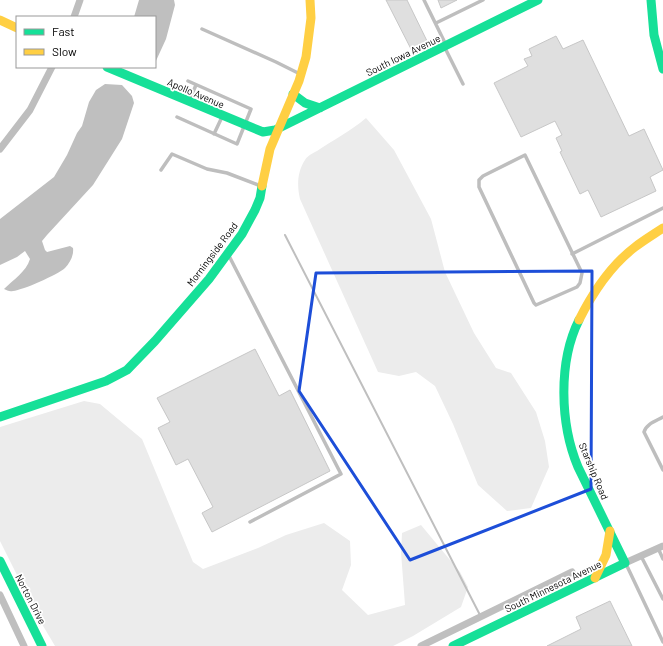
<svg xmlns="http://www.w3.org/2000/svg" width="663" height="646" font-family="Barlow,sans-serif">
<rect width="100%" height="100%" fill="#fff"/>
<path fill="#ececec" d="M366,118L394,150L431,219L445,272L474,333L496,368L511,373L536,412L545,441L549,467L531,508L507,511L478,485L453,424L435,386L416,372L399,376L378,372L300,199C297,186 297,172 305,160C307,156 313,153 317,151C333,140 351,131 366,118Z
M84,401L100,404L142,439L193,562L203,569L258,548L286,535L324,523L350,541L351,565L342,590L368,615L405,605L401,552L402,533L421,525L460,572L468,587L461,607L413,636L393,646H55L39,619L0,541V427Z"/>
<path fill="#bfbfbf" d="M139,0H174L175,5L166,39L155,63V17H134Z
M105,84L122,85L132,96L134,103L122,139L93,185L47,235L42,241L45,250L47,252L70,246L73,248C74,255 70,263 65,268C57,275 23,290 13,291C9,292 7,290 4,289C13,280 26,272 30,259L25,251L17,257L0,265V219L54,177L67,155L77,133L82,126L89,102L96,90Z"/>
<g fill="none" stroke-linecap="round" stroke-linejoin="round">
<path stroke="#bfbfbf" stroke-width="2" d="M285,235L481,617"/>
<path stroke="#bfbfbf" stroke-width="7" d="M0,595L24,646
M421,646L572,572"/>
</g>
<path fill="#dfdfdf" stroke="#c7c7c7" d="M386,0H407L428,43L412,51Z
M438,0H457L441,8Z
M556,36L563,49L583,40L629,136L644,129L663,170L650,177L656,191L601,217L588,190L580,194L560,152L562,151L556,138L562,135L555,121L521,137L494,83L528,66L524,59L532,56L529,49Z
M255,349L279,396L290,390L330,471L212,532L202,513L213,507L188,459L176,465L158,428L170,422L157,398Z
M610,601L632,646H547L581,629L576,617Z"/>
<g fill="none" stroke-linecap="round" stroke-linejoin="round">
<path stroke="#bebebe" stroke-width="3.5" d="M424,0L446,45
M436,23L483,0
M202,29L276,62L300,74
M445,48L463,84
M189,101L196,85
M177,117L237,144L251,109L188,81
M214,134L222,117
M525,155L582,273L580,283L577,287L536,305L534,303L479,187V180L483,176Z
M161,170L172,154L207,169L227,173L261,186
M228,254L341,474L250,522
M572,254L663,208
M663,417C656,421 646,424 644,432L663,470
M658,548L663,559
M641,556L663,599
M626,564L663,642"/>
<path stroke="#bebebe" stroke-width="7" d="M74,17L80,0
M0,149L30,110L52,67
M625,563L663,546"/>
<path stroke="#16e098" stroke-width="9" d="M651,0L654,35L663,69
M107,67L263,132L275,130L538,0
M293,94L305,103L320,108
M0,417L106,381L127,370L155,341L209,279L242,234L255,210L260,198L262,186
M0,561L42,646
M453,646L625,563L578,467C560,424 558,362 579,320"/>
<path stroke="#ffcf43" stroke-width="9" d="M0,20L17,28
M262,186L270,149L299,81L306,57L311,18L310,0
M579,320C593,292 610,266 635,247C644,240 654,234 663,228
M595,578L606,555L610,531"/>
</g>
<path fill="none" stroke="#1d4ed8" stroke-width="3" stroke-linejoin="round" d="M592,271L591,489L410,560L299,391L316,273Z"/>
<g text-anchor="middle" dominant-baseline="central" stroke-width="3.5" stroke-linejoin="round" paint-order="stroke">
<g font-size="10" fill="#000" stroke="#fff">
<text transform="translate(403 55) rotate(-26)">South Iowa Avenue</text>
<text transform="translate(196 93) rotate(23)">Apollo Avenue</text>
<text transform="translate(212 254) rotate(-53)">Morningside Road</text>
<text transform="translate(594 471) rotate(67)">Starship Road</text>
<text transform="translate(553 586) rotate(-26)">South Minnesota Avenue</text>
<text transform="translate(31 599) rotate(63)">Norton Drive</text>
</g>
</g>
<rect x="16" y="16" width="140" height="52" fill="#ffffff" stroke="#999999"/>
<rect x="24" y="29" width="20" height="6" fill="#16e098" stroke="#999999"/>
<text x="52" y="36" font-size="12" fill="#000000">Fast</text>
<rect x="24" y="49" width="20" height="6" fill="#ffcf43" stroke="#999999"/>
<text x="52" y="56" font-size="12" fill="#000000">Slow</text>
</svg>
